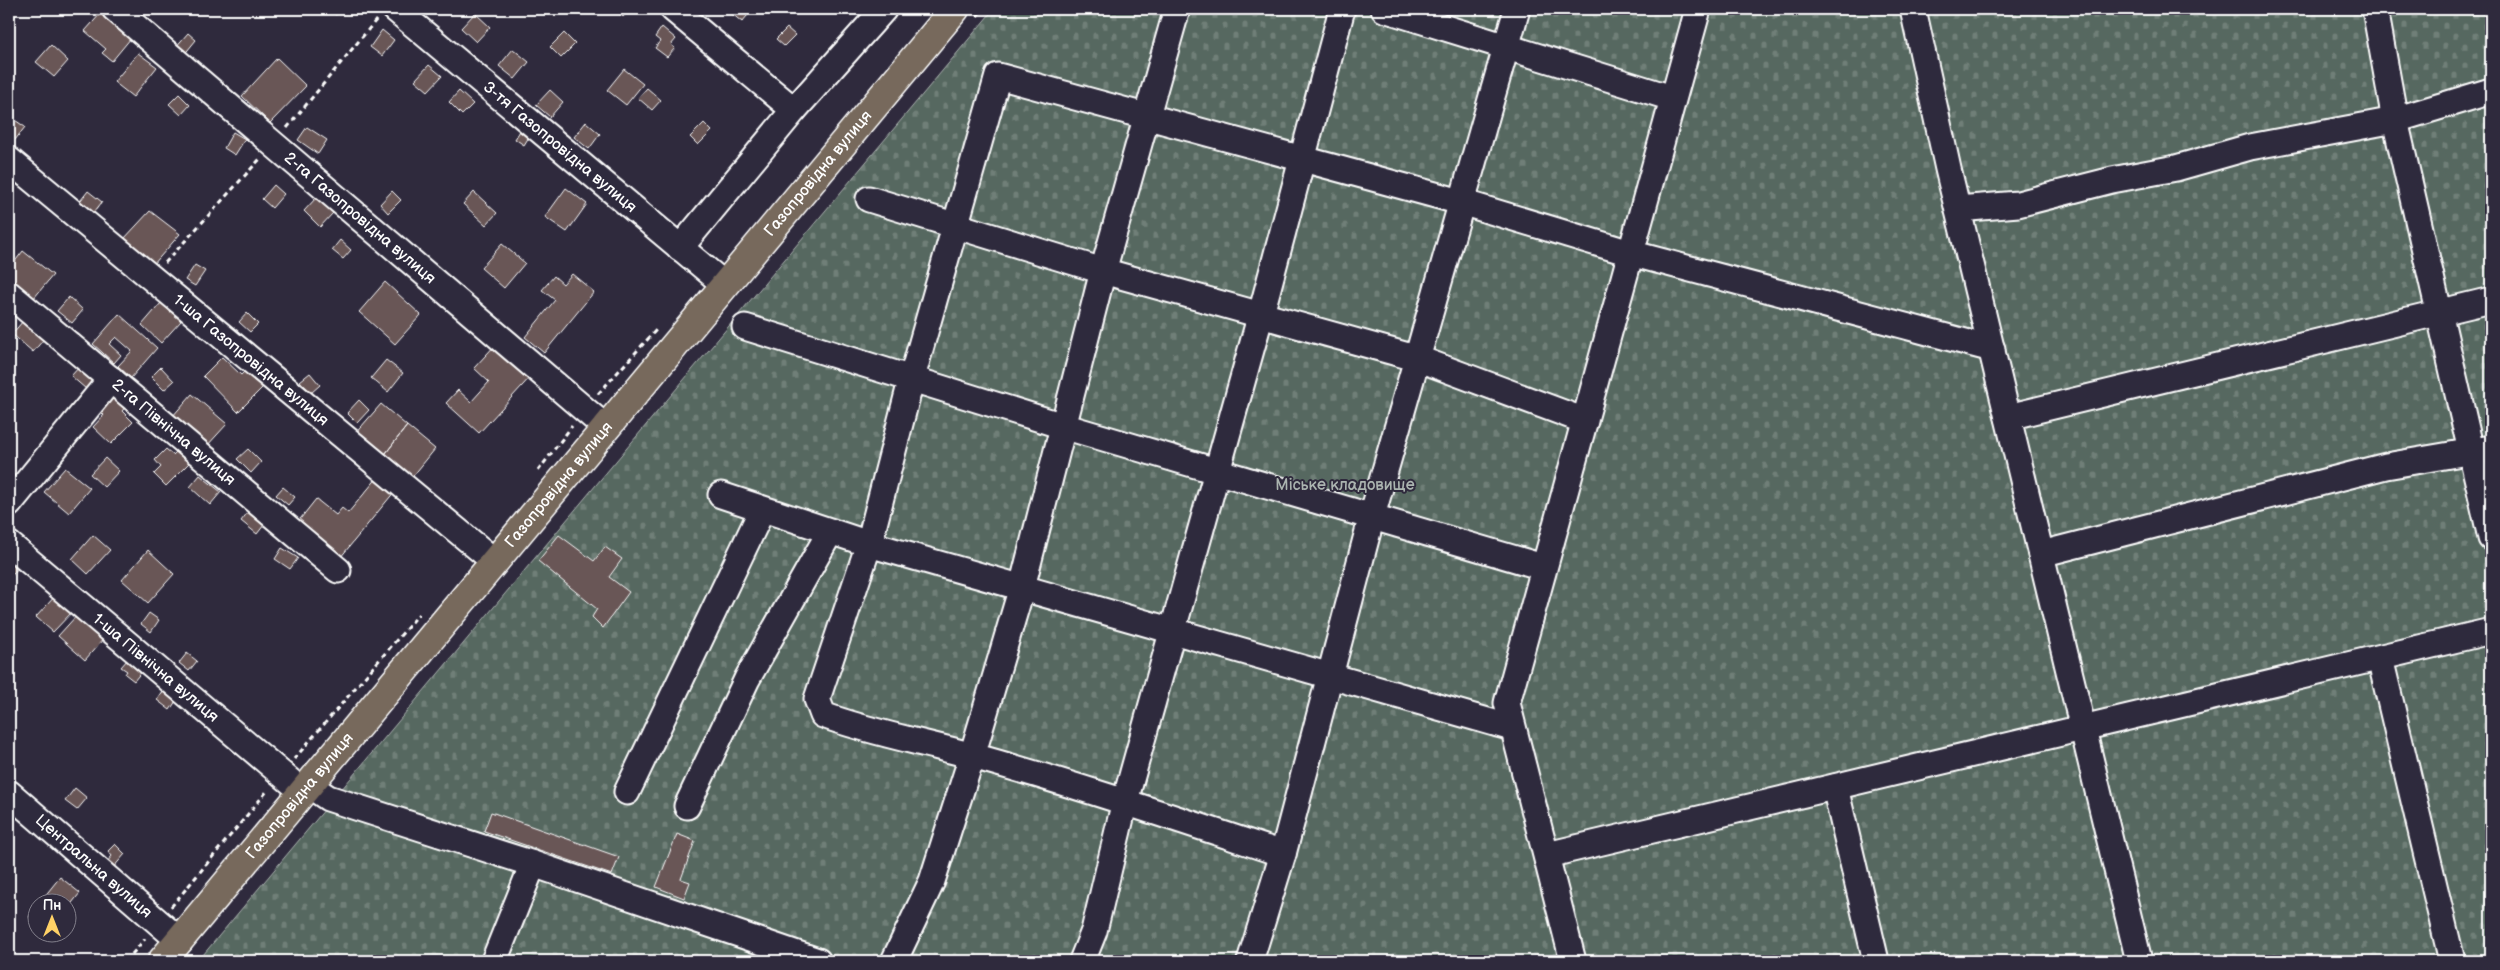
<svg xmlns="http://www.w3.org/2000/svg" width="2500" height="970" font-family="'Balsamiq Sans',sans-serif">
<defs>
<pattern id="cemetery-stones" width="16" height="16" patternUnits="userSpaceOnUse" patternTransform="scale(1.25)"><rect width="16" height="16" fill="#576860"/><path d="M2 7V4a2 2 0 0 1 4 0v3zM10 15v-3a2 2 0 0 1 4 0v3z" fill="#707f78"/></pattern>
</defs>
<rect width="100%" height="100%" fill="#2f2a3d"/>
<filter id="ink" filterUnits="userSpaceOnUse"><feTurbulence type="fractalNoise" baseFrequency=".02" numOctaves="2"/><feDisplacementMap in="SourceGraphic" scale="10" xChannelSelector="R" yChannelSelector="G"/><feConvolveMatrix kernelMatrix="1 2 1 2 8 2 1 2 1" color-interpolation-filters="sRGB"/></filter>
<g filter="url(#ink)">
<path fill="url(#cemetery-stones)" stroke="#abb4b0" d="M994,9H2491V961H198Z"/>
<path fill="#695657" stroke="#fff" d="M329,9H341L336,15Z
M615,9H630L623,17Z
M726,9H753L742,22Z
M101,13L131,38L112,61L102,53L106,49L85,31Z
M475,13L490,27L476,42L461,28Z
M662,27L676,39L671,45L675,48L667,57L655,48L660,41L655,37Z
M787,28L795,35L784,46L776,39Z
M382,30L394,40L382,56L370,47Z
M188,33L196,40L183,56L174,49Z
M564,33L575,44L561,58L550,47Z
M51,45L68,61L54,77L36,62Z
M513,49L529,62L515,79L499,66Z
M138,53L157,67L133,97L114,82Z
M277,58L306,86L270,123L242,96Z
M429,65L442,76L428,91L415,80Z
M624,69L643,84L626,105L607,90Z
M647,88L661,100L652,110L638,98Z
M550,90L563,102L550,117L536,105Z
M459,91L473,104L462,115L449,102Z
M179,94L190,105L181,115L169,104Z
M12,118L25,127L15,140L9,136V122Z
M586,122L600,134L589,149L574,137Z
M704,123L712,131L698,145L690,137Z
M523,126L532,132L524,145L515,139Z
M307,127L327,140L318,154L298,140Z
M233,132L245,139L235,155L224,148Z
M274,185L284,194L272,208L262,199Z
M566,188L587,204L567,232L545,217Z
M88,191L102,202L91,216L77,205Z
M392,191L401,200L388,213L380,204Z
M474,192L497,213L486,225L463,204Z
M316,198L333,213L320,227L304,211Z
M150,211L180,234L153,265L123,240Z
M340,240L351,250L343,259L332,250Z
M502,244L525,263L504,288L481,268Z
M23,251L53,275L34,298L9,278V269Z
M195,265L205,271L195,286L185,280Z
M572,274L594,292L544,353L525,337L555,300L542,290L554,276L563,284Z
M385,282L421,315L395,344L359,312Z
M69,297L83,310L72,323L57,311Z
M161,303L181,321L161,343L142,325Z
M247,313L258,324L250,332L239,322Z
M119,314L157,348L131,378L118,366L132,351L116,337L109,344L121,355L114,363L93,344Z
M23,321L44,339L33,352L12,334Z
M498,342L533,374L479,433L446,403L458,390L471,402L489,382L474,368Z
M222,357L241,375L249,367L266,384L238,412L203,376Z
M386,360L403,373L388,392L371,378Z
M80,366L95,379L86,389L71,376Z
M161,367L174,381L164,390L151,377Z
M310,373L320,385L311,393L300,381Z
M113,389L128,404L122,411L133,422L111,444L93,427L104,415L96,407Z
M192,394L227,424L206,447L172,417Z
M359,400L369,410L357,423L347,413Z
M381,404L407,426L382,458L354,435Z
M407,426L435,449L409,481L382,458Z
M166,449L173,455L178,450L190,462L166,486L154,474L161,467L155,460Z
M248,449L261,462L251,473L237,459Z
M105,458L119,471L104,487L90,474Z
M65,468L90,488L69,513L44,492Z
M200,475L221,492L210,505L190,487Z
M378,477L395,491L340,558L297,523L316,499L336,515L342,508L348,513Z
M283,487L295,497L288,505L276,495Z
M248,512L264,525L257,534L241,521Z
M93,535L110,550L88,574L72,559Z
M559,535L594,561L605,547L622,559L609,577L629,592L603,628L592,617L597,609L538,561Z
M282,548L298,558L290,569L275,559Z
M148,550L174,574L148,603L122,580Z
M9,561L18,568L9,579Z
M57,594L74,610L53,632L36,617Z
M149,613L159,620L151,632L141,624Z
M78,614L105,637L85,660L58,636Z
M187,653L197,661L189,671L179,663Z
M128,659L143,670L134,681L125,674L127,671L121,667Z
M163,691L176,701L170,710L157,700Z
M75,788L87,798L77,810L65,801Z
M491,812L619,857L612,875L484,831Z
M677,834L695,841L681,879L690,882L684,898L656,887Z
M115,844L125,854L112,869L106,863L112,856L108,851Z
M60,877L80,893L68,908V902H40Z
M38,906V923L29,917Z"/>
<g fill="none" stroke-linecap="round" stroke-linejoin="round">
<defs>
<g id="minor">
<path id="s1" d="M115,9L605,427"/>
<path id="s2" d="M395,9L725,285"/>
<path d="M673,9L794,110L680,248"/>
<path d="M1384,9L1672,98"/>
<path d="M1913,9L1948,169L2139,961"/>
<path d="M2375,9L2395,120L2491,538"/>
<path d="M794,110L884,9"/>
<path id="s3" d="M9,160L494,561"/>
<path d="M869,199L1103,271L1419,359L1585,421"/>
<path d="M1958,209L2018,204L2112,180L2176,168L2250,147L2395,120L2491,91"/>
<path id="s4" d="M9,294L338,570"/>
<path d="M745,327L1063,426L1543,567"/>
<path d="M2008,417L2491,300"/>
<path d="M721,495L869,544L1512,728"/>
<path d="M9,504L111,379"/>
<path id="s5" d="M9,544L303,792"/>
<path d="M2041,554L2386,466L2491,448"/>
<path d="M2380,658L2452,961"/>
<path d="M309,785L328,798L533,864L818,961"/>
<path d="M1835,787L1876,961"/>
<path d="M627,792L762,510"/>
<path id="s6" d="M9,793L180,941"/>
<path d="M687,806L747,679L830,532"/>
<path d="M1283,854C1180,820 1077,785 973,756C923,742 872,733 823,715L817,699L869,544L911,381L998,76L1461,202L1630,253L1992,349"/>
<path d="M1547,855L2491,631"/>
<path d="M494,961L533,864"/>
<path d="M894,961L932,881L972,756L1022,587L1103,271L1177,9"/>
<path d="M1082,961L1094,931L1125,801L1261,314L1342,9"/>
<path d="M1250,961L1283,854L1372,516L1517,9"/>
<path d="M1573,961L1507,703L1698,9"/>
</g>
<g id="major">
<path id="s7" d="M162,961L955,9"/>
</g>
</defs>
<use href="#minor" stroke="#fff" stroke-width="29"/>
<use href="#major" stroke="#fff" stroke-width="31"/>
<path stroke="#fff" stroke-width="3" stroke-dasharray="5 4" stroke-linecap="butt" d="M977,16L983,9
M287,128L377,19
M165,263L260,159
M598,394L656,330
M538,471L572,426
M294,759L419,614
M171,907L268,790
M126,961L145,939"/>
<use href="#minor" stroke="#2f2a3d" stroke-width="25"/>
<use href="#major" stroke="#77695c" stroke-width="28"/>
</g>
</g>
<g text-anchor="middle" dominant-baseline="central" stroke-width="4" stroke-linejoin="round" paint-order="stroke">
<g font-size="16" fill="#fff" stroke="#2f2a3d">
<text stroke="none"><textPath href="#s2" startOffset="215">3-тя Газопровідна вулиця</textPath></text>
<text stroke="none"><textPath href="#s7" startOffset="1025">Газопровідна вулиця</textPath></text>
<text stroke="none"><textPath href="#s1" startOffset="322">2-га Газопровідна вулиця</textPath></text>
<text stroke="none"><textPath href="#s3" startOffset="314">1-ша Газопровідна вулиця</textPath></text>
<text stroke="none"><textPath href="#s4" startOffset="215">2-га Північна вулиця</textPath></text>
<text stroke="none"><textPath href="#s7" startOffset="620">Газопровідна вулиця</textPath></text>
<text stroke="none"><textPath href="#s5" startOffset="192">1-ша Північна вулиця</textPath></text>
<text stroke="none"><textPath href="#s7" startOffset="215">Газопровідна вулиця</textPath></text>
<text stroke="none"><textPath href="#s6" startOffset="112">Центральна вулиця</textPath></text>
</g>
<g font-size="16" fill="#abb4b0" stroke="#2f2a3d">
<text x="1345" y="485">Міське кладовище</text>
</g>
</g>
<rect width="2500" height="970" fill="none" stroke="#2f2a3d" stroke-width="30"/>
<rect x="15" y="15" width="2470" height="940" fill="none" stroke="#fff" stroke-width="2" filter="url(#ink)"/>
<g transform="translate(52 918)"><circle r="24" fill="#2f2a3d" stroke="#827f8b"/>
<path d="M0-4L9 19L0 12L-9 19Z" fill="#ffd166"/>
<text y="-8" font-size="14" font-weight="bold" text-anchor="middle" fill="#ffffff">Пн</text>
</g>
</svg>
